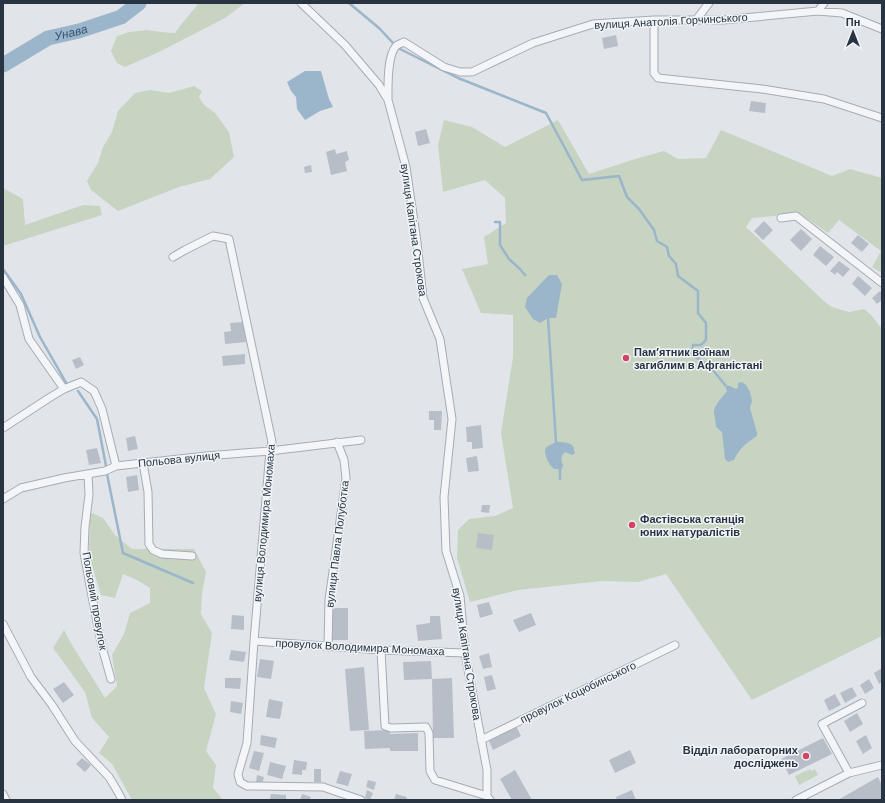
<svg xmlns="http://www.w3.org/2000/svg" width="885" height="803" font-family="'DM Sans',sans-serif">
<rect width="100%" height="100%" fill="#e1e5ea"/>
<path fill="#c7d4c2" d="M199,3H244L241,6L225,18L159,52L125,67L117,63L111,51L117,36L129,32L147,30L161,32L175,33L180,26Z
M194,86L202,91L199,97L204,105L215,113L229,132L234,157L210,179L179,187L118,211L91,190L87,181L98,163L103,147L112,132L118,111L135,93L150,90L169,93Z
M444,120L472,127L505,147L558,120L589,174L635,159L664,151L678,159L706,158L721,130L832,176L850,169L882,178V273L872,267L881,251L839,220L828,233L797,212L774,216L752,218L746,227L826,303L832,307L849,312L864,309L871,315L882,329V636L752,700L666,574L638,582L602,581L518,590L470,602L457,558L458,530L469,519L495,516L513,508L501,433L513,357V315L481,313L462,269L488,264L484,237L506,223L505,198L485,180L443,192L438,145Z
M3,188L23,199L25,225L83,205L100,206L102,215L3,246Z
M90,512L103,518L115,535L132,549H194L206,572L202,594L201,614L212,633L204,688L216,714L206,751L216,765L213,788L223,800H132L112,764L99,753L109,737L92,718L85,692L53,648L64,630L72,645L105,698L117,686L112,655L124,634L130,613L150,603V588L137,580L123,574L115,598L101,595L89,556Z
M810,769L811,771L815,769L818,775L799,785L795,776Z"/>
<path fill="#9bb5ca" d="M305,71H321L329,99L333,107L320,111L305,120L297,109L296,97L291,91L287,82Z
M549,275H557L562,284L556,318H548L540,323L533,319L525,307L527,298Z
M742,382L746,385L750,392L752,401L750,408L757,433V436C746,443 739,449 734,460L728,462L725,459L722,432L716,427C716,422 715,418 714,414C713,405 723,397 727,391L725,385L730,386L736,389L738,388V383Z
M556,442C561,442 570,442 573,446C574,448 574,451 575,453L572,455L565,452C560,457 561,460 563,465L562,469H554C548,463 545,457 545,449L548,446Z"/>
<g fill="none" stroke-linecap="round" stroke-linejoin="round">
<path stroke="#9bb5ca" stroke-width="2.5" d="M349,3L379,28L394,44
M398,48L458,78L546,113L582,180L619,176L627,197L639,209L654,230L657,241L667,247L669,256L676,264L678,276L698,291V313L706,323V340L701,345H693L692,355L709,365L725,385
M495,222H500V245L509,259L520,269L525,275
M3,269L21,294L40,337L68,386
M548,318L556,442
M78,391L97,419L106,466
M560,469V479
M107,474L123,553L193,583"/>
<path stroke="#9bb5ca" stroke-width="15" id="s1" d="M3,65L48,38L79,31L121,17L139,3"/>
</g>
<path fill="#b8bec7" d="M616,35L618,46L604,49L602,38Z
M751,101L766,103L765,113L749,111Z
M426,129L430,143L418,146L415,132Z
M335,149L336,154L347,151L349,160L345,162L347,171L331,175L326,152Z
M311,165L312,172L305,173L304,167Z
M764,221L773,230L763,240L754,231Z
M801,229L812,239L801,251L790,240Z
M858,235L869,244L862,252L851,243Z
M820,246L834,257L826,266L813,255Z
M839,261L850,269L843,277L837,272L835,275L830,271Z
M858,276L872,288L865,296L852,284Z
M880,291L882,293V300L877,304L872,298Z
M243,322L246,342L225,344L224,332L231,331L230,323Z
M245,354V364L223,366L222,356Z
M80,357L84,365L76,369L72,360Z
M429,411H442L441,430H434V420H429Z
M481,425L483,448L472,449V442H467L466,427Z
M135,436L138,449L128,451L126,438Z
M97,448L101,463L89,465L86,450Z
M477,456L479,471L468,472L466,458Z
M137,475L139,490L128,492L126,477Z
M482,505H490L489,513L481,512Z
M634,521L636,527L629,530L627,524Z
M478,533L494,535L492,550L476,548Z
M489,602L493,614L480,618L477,605Z
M333,608H348V640H332Z
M531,613L536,625L519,632L513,620Z
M232,615L244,616V630L231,629Z
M430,616H440L442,639L418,641L416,625L430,623Z
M231,650L246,652L244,662L229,660Z
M489,653L492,667L483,669L479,656Z
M260,659L274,661L271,679L257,677Z
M431,661L432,679L404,680L403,662Z
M364,667L369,730L350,731L345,669Z
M882,668V682L879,684L874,673Z
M492,675L496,689L487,691L484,677Z
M225,678H241L240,689L225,688Z
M452,678L454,738H433L432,679Z
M869,679L874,688L865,694L860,685Z
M64,682L74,695L63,703L53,689Z
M852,687L857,696L845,703L840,693Z
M835,694L841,705L829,711L824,700Z
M269,699L283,702L280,719L266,717Z
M231,701L243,703L241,714L230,712Z
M857,713L863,724L850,732L844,721Z
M516,726L521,736L493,750L488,739Z
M390,730V734L418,733V751H390V748L365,749L364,731Z
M261,735L277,738L275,748L260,745Z
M866,735L872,748L863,754L856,741Z
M823,738L832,754L789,775L781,759Z
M630,750L636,763L615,773L609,760Z
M254,751L264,753L259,771L249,768Z
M82,758L91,765L85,772L76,764Z
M294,760L307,762L306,770H302V775L292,774Z
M270,762L286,766L282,779L267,775Z
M314,769H321V782H314Z
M515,770L532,800H512L500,779Z
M340,771L352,774L348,786L336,783Z
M257,775L264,777L262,784L256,782Z
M878,777L882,785V800H871L870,799L867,800H838Z
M368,780L376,782L374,790L366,787Z
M367,790L373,793L370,800L365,798Z
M632,790L636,800H617L616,797Z
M271,794L286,795V800H270Z
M302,794L311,797L310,800H300Z
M396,794L407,797L406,800H394Z"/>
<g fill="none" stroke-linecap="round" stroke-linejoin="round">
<defs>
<path id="street" d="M301,3L345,45L379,85L388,100L406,167L417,242L423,298L440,339L452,419L444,497L446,551L460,596L465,653L487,770V796L490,800
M818,11L824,3
M654,20V73L658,78L762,89L824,99L882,118
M696,20L709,3
M388,99C388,86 387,56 396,46C398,44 402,43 404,42L444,67L460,72H472L533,43L593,24L654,20H723L818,11L842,13L882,29
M781,218L796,216L882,283
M173,257L185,250L213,236L229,239L272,442L270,451L254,641L247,743L238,774L240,782L247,786L323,787L361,800
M3,277L20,305L29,339L64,389L49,398L3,428
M64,389L81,382L94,391L102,409L116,466
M143,463L148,492L149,544L153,550L162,554L192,556
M88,474L89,495L85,527L84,553L91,591L102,647L111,679
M3,499L21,488L64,478L105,471L116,466L206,456L270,451L361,440
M3,624L31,677L52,705L75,741L109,777L118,792L122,800
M254,641L381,650L465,653
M328,647L329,600L346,478L344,460L337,442
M381,650L385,726L391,728L426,727L429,733L430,771L435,780L487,796
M481,740L675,645
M849,773L822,724L862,703
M3,794L6,800
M796,800L849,773L882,765"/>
</defs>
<use href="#street" stroke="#a6acb4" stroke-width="9"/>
<use href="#street" stroke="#f3f5f8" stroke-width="7"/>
</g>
<g fill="#d14463" stroke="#f0f4f7" stroke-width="1.5">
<circle cx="626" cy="358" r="4"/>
<circle cx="632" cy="525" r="4"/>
<circle cx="806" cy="756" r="4"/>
</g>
<g text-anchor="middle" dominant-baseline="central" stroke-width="3" stroke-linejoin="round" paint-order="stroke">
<g font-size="11" fill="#293442" stroke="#f0f4f7">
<text transform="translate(671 21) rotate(-3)">вулиця Анатолія Горчинського</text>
<text transform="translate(414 230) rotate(82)">вулиця Капітана Строкова</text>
<text transform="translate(179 459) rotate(-6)">Польова вулиця</text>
<text transform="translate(264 523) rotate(-85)">вулиця Володимира Мономаха</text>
<text transform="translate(337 544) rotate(-83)">вулиця Павла Полуботка</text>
<text transform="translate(95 601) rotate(80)">Польовий провулок</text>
<text transform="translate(360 647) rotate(3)">провулок Володимира Мономаха</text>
<text transform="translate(467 654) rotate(81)">вулиця Капітана Строкова</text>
<text transform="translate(578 692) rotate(-26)">провулок Коцюбинського</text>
</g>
<g font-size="11" font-weight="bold" fill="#293442" stroke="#f0f4f7" text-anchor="start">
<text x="634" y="352">Пам’ятник воїнам<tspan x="634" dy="13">загиблим в Афганістані</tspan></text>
<text x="640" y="519">Фастівська станція<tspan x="640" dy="13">юних натуралістів</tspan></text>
<text x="798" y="750" text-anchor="end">Відділ лабораторних<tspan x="798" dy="13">досліджень</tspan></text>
</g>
<g font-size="12" font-style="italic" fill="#325576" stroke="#f0f4f7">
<text stroke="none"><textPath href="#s1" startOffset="76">Унава</textPath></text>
</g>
</g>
<rect width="885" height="803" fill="none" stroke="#293442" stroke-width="8"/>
<g transform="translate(853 32)" stroke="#f0f4f7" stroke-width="3" paint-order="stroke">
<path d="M0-3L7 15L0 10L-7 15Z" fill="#293442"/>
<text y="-6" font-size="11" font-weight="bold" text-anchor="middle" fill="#293442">Пн</text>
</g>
</svg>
